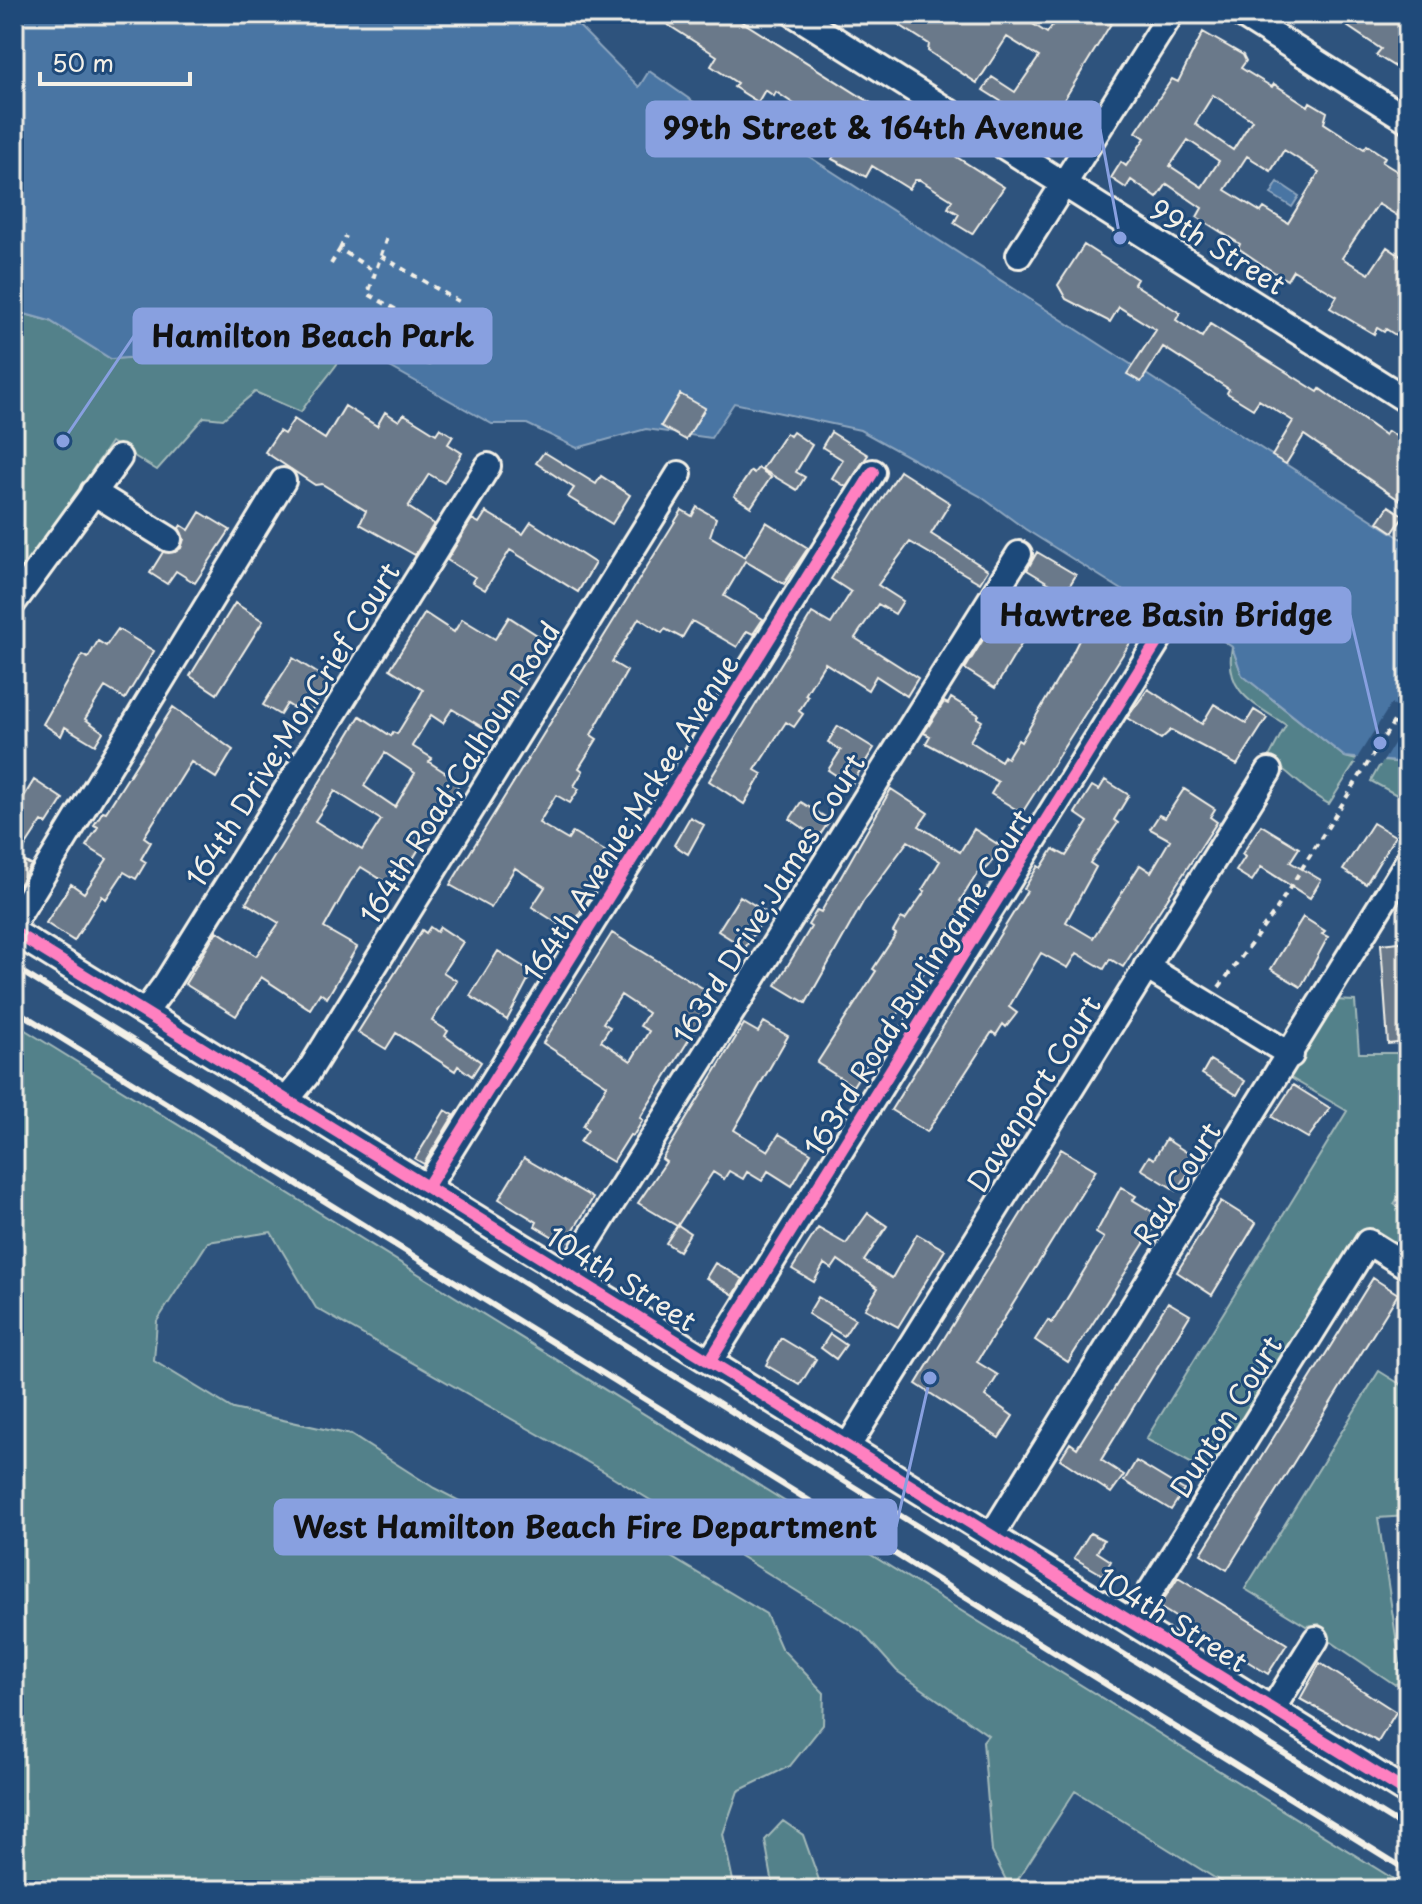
<svg xmlns="http://www.w3.org/2000/svg" width="1422" height="1904" font-family="'Playpen Sans',sans-serif">
<rect width="100%" height="100%" fill="#2e537d"/>
<filter id="ink" filterUnits="userSpaceOnUse"><feTurbulence type="fractalNoise" baseFrequency=".0125" numOctaves="2"/><feDisplacementMap in="SourceGraphic" scale="16" xChannelSelector="R" yChannelSelector="G"/><feConvolveMatrix kernelMatrix="1 2 1 2 8 2 1 2 1" color-interpolation-filters="sRGB"/></filter>
<g filter="url(#ink)">
<path fill="#52818a" stroke="#a3b9b9" stroke-width="2" d="M14,311L50,321L111,359L253,350L335,326L355,332C344,362 318,385 301,412L255,392L223,419L204,417L157,470L111,442L14,589Z
M1232,647L1242,675L1345,757L1357,760L1329,804C1305,792 1291,772 1268,759L1286,725C1253,703 1224,692 1232,647Z
M1382,761L1408,763V801L1371,781Z
M1334,1000L1355,1001L1359,1053H1408V1182L1394,1204L1408,1214V1253L1371,1231L1357,1234L1211,1474L1146,1439L1347,1111L1289,1077Z
M14,1023L1408,1888V1890H1234L1075,1791L1011,1890L992,1852L983,1741L988,1735L897,1671L861,1631L605,1472L316,1308L271,1232L208,1242L157,1321L154,1361L233,1409L351,1435L434,1488L536,1540L598,1531L629,1532L766,1614L781,1648L824,1693L823,1725L790,1766L738,1791L723,1834L735,1890H14Z
M1379,1371L1408,1389V1485L1403,1490L1407,1516L1378,1518L1403,1683L1394,1684L1327,1639L1319,1624L1306,1626L1245,1589Z
M783,1821L803,1835L819,1880L830,1890H774L765,1840Z"/>
<path fill="#4874a3" stroke="#8da6bf" stroke-width="2" d="M14,14H567L639,87L649,71L748,140L760,125L1408,543V763L1345,757L1242,675L1232,647L1201,625H1178L1025,529L980,496L860,430L734,403L711,438L646,429L577,448L527,424H492L374,358L355,332L335,326L253,350L111,359L50,321L14,311Z
M1278,182L1299,196L1292,207L1271,194Z"/>
<path fill="#2e537d" d="M1408,688V721L1381,765L1354,763L1391,704L1396,707Z"/>
<path fill="#6b798a" stroke="#f4f1e8" stroke-width="2" fill-rule="evenodd" d="M651,14H730L1004,187L972,234L954,223L959,214L948,208L952,200L920,180H915L909,189L872,166L866,177L832,159L845,138L776,92L774,96L765,90L758,102L734,87L737,83L711,66L717,56Z
M882,14H1017L1047,33L1060,14H1117L1059,108L1061,109L1057,117L1050,128L1045,129L983,90L992,77L1015,92L1039,57L1007,37L977,83L928,51L929,44Z
M1329,14H1408V50L1397,68L1376,55L1381,49Z
M1203,32L1243,55L1246,61L1241,68L1272,87L1274,84L1308,106L1310,102L1327,112L1324,123L1364,149L1367,145L1385,157L1382,162L1408,178V222L1378,204L1342,258L1369,274L1387,247L1408,261V343L1386,329L1384,332L1377,328L1374,334L1330,308L1337,296L1293,270L1287,280L1269,269L1238,248L1240,244L1197,217L1202,208L1167,184L1157,198L1131,180L1126,188L1111,178L1121,162L1126,166L1145,138L1136,132L1172,79L1178,82ZM1213,95L1252,120L1233,150L1195,124ZM1188,140L1219,161L1202,187L1170,166ZM1284,150L1319,172L1288,223L1264,208L1261,212L1225,190L1247,156L1271,171Z
M1084,245L1137,279L1134,284L1180,313L1176,320L1202,337L1210,324L1318,392L1320,389L1385,435L1388,431L1408,444V506L1304,435L1286,464L1272,456L1293,421L1259,400L1253,409L1227,393L1229,389L1163,347L1141,382L1127,374L1156,330L1119,307L1110,322L1066,299L1058,285Z
M680,394L705,408L686,440L661,426Z
M345,406L377,426L385,412L399,421L404,414L436,434L440,428L453,436L448,444L462,453L444,483L429,474L408,507L434,524L415,555L360,524L366,511L322,484L315,485L265,452L279,431L284,434L294,419L325,439Z
M793,432L812,445L796,472L805,477L797,490L762,469L786,433L790,436Z
M831,432L868,455L846,487L832,478L843,460L822,447Z
M544,452L596,484L601,476L630,495L612,524L568,497L574,488L536,463Z
M758,468L771,477L751,507L734,496L751,471L754,473Z
M900,471L950,503L931,534L988,570L980,583L910,542L878,585L903,601L895,614L878,604L855,638L918,678L907,696L876,676L868,690L825,663L805,695L808,697L799,711L803,714L794,727L786,722L755,770L762,774L744,804L709,781L812,613L831,624L851,592L831,579Z
M1389,506L1404,516L1393,532L1378,522Z
M697,507L716,518L710,536L745,557L766,522L808,548L784,584L745,561L724,596L763,619L753,634L747,631L737,647L692,621L682,638L665,629L662,633L639,618L612,662L627,671L591,735L597,739L579,768L583,771L574,786L579,789L570,803L556,795L539,823L568,840L573,832L613,856L594,891L568,930L532,907L545,887L515,868L491,908L450,885L682,510L692,516Z
M200,512L230,530L195,583L176,571L167,584L150,573L163,552H175L181,548L184,539L179,528L181,525L189,530Z
M486,512L523,534L531,522L595,563L578,592L510,550L485,590L472,582L475,577L447,560L472,519L479,523Z
M1037,552L1076,575L1065,593L1027,570Z
M1101,596L1141,620L1137,628L1139,629L1022,813L991,794L998,782L926,743L930,736L924,733L944,702L948,704L951,698L979,715L977,718L982,721L970,741L1001,761L1004,756L1007,758L1018,740L1021,742L1069,660Z
M235,603L263,621L217,694L190,676Z
M1005,604L1032,620L1028,627L1031,628L995,688L965,669Z
M425,613L454,632L462,619L495,639L509,617L548,642L492,733L452,709L443,723L431,715L412,746L432,758L429,762L460,782L395,888L361,867L350,882L324,928L357,947L327,998L320,993L310,1009L261,977L236,1016L185,984L217,931L256,956L279,923L246,903L360,716L391,736L393,732L397,734L416,703L423,690L390,669ZM385,753L415,773L395,807L364,786ZM335,791L381,820L362,850L315,821Z
M118,629L154,651L125,699L105,687L85,719L103,732L95,745L65,727L61,736L43,724L82,655L88,658L98,641L106,646Z
M293,658L330,681L307,717L287,704L280,715L263,705Z
M1148,689L1202,724L1214,704L1246,723L1254,710L1267,718L1237,765L1171,730L1161,739L1127,718Z
M173,707L233,750L216,778L191,762L144,837L151,842L141,859L146,862L136,879L124,872L106,899L102,896L74,941L46,923L71,884L84,893L107,859L86,846L98,827L94,825L103,811L106,812Z
M838,726L874,748L851,785L828,770L841,750L828,742Z
M34,780L63,799L47,824L42,821L18,858L31,865L14,893V813Z
M1105,780L1129,795L1114,820L1118,823L1090,863L1096,867L1066,922L1093,938L1140,865L1151,872L1170,840L1150,829L1159,815L1165,818L1184,789L1215,809L1210,817L1217,822L1123,967L1110,959L1104,969L1077,953L1068,968L1041,953L1009,1007L1017,1013L1006,1027L1003,1024L996,1035L992,1032L927,1132L891,1110L1027,891L1024,889L1038,866L1041,868L1053,849L1066,856L1088,822L1075,813L1092,786L1099,790Z
M891,789L928,813L919,826L960,852L974,829L1002,847L983,873L979,871L960,901L966,905L853,1086L817,1063L876,971L873,969L896,934L893,932L901,918L905,920L925,891L922,890L940,861L908,841L863,902L806,1003L776,985L811,927L808,925L817,910L821,912Z
M801,802L830,820L818,838L790,819Z
M690,817L704,825L688,854L674,845Z
M1373,823L1395,836L1366,884L1343,870Z
M1261,825L1299,848L1290,862L1321,880L1310,898L1261,867L1252,881L1236,871L1245,857L1242,854Z
M740,896L767,913L745,948L718,931Z
M1303,917L1325,931L1322,934L1328,937L1301,987L1271,969Z
M430,927L437,932L440,927L463,942L443,972L457,981L432,1021L448,1031L445,1036L481,1062L472,1076L458,1066L455,1071L396,1033L386,1049L358,1032L422,930L426,933Z
M612,933L709,992L697,1009L705,1014L640,1118L643,1120L633,1136L630,1135L613,1162L580,1142L588,1130L583,1126L607,1085L543,1043ZM621,995L648,1013L640,1026L649,1031L631,1061L601,1041L610,1027L603,1023Z
M1408,941V1042L1388,1044L1381,944Z
M498,951L532,972L507,1020L470,996Z
M764,1022L788,1036L734,1130L768,1151L779,1134L811,1153L792,1186L768,1171L762,1181L747,1172L743,1179L729,1171L724,1179L713,1172L678,1225L690,1233L679,1251L666,1243L677,1226L638,1203L666,1162L662,1159L744,1024L758,1032Z
M1210,1060L1245,1081L1237,1095L1202,1074Z
M1293,1085L1330,1108L1308,1138L1272,1117Z
M445,1110L454,1115L424,1164L415,1159Z
M1166,1139L1197,1159L1177,1191L1141,1169L1149,1156L1154,1159Z
M1061,1149L1096,1170L977,1362L998,1375L985,1396L1013,1416L999,1438L916,1384Z
M524,1158L593,1198L565,1244L535,1226L537,1222L499,1199Z
M1121,1187L1136,1196L1133,1200L1161,1217L1068,1362L1035,1340L1048,1320L1052,1323L1104,1238L1096,1233Z
M1221,1201L1256,1223L1212,1295L1177,1272Z
M868,1213L887,1226L864,1261L892,1278L917,1234L945,1250L898,1327L865,1309L878,1288L838,1260L832,1269L824,1264L814,1282L792,1269L818,1228L846,1244Z
M715,1263L743,1279L734,1295L706,1278Z
M1373,1278L1398,1294L1227,1570L1201,1554Z
M818,1297L855,1319L844,1336L808,1314Z
M1168,1302L1190,1315L1101,1460L1124,1475L1111,1493L1060,1459L1070,1443L1077,1448Z
M830,1334L846,1345L836,1359L821,1348Z
M781,1338L816,1359L800,1385L766,1365Z
M1136,1461L1184,1490L1171,1510L1124,1481Z
M1090,1533L1104,1540L1097,1552L1111,1561L1103,1575L1074,1558Z
M1178,1577L1287,1644L1268,1674L1159,1607Z
M1320,1663L1396,1712L1378,1742L1300,1699Z"/>
<g fill="none" stroke-linecap="round" stroke-linejoin="round">
<defs>
<path id="minor" d="M794,14L1408,401
M1240,14L1408,120
M1019,255L1171,14
M93,492L169,539
M14,602L119,458
M14,922L283,481
M14,932L1408,1793
M1146,967L1291,1055
M145,1012L165,985L488,466
M288,1098L306,1076L679,474
M428,1186L873,472
M568,1273L1019,554
M710,1361L1165,629
M848,1446L1269,771
M992,1535L1408,861
M1132,1621L1368,1242L1408,1267
M1273,1708L1316,1639"/>
</defs>
<use href="#minor" stroke="#f4f1e8" stroke-width="30"/>
<path stroke="#f4f1e8" stroke-width="4" stroke-dasharray="6 6" stroke-linecap="butt" d="M340,249L346,236
M381,256L463,304
M331,264L340,249L375,272
M388,337L429,364L445,340
M376,359L402,313L368,294L388,234
M1219,987L1274,913L1408,699"/>
<use href="#minor" stroke="#1f4a7a" stroke-width="24"/>
<path stroke="#f4f1e8" stroke-width="6" d="M14,967L1408,1830
M14,1009L1408,1871"/>
<defs>
<path id="cycleway" d="M14,932L1408,1793
M428,1186L873,472
M710,1361L1165,629"/>
</defs>
<use href="#cycleway" stroke="#1f4a7a" stroke-width="17"/>
<use href="#cycleway" stroke="#ff80c0" stroke-width="12"/>
</g>
</g>
<g text-anchor="middle" dominant-baseline="central" stroke-width="6" stroke-linejoin="round" paint-order="stroke">
<g font-size="28" fill="#f4f1e8" stroke="#1f4a7a">
<text transform="translate(1218 246) rotate(32)">99th Street</text>
<text transform="translate(292 724) rotate(-58)">164th Drive;MonCrief Court</text>
<text transform="translate(459 772) rotate(-58)">164th Road;Calhoun Road</text>
<text transform="translate(630 817) rotate(-58)">164th Avenue;Mckee Avenue</text>
<text transform="translate(768 898) rotate(-58)">163rd Drive;James Court</text>
<text transform="translate(917 982) rotate(-58)">163rd Road;Burlingame Court</text>
<text transform="translate(1033 1093) rotate(-58)">Davenport Court</text>
<text transform="translate(1176 1183) rotate(-58)">Rau Court</text>
<text transform="translate(622 1278) rotate(32)">104th Street</text>
<text transform="translate(1225 1416) rotate(-58)">Dunton Court</text>
<text transform="translate(1173 1619) rotate(32)">104th Street</text>
</g>
</g>
<path fill="none" stroke="#88a0e0" stroke-width="3" d="M1120 238L1100 129M63 441L134 336M1380 743L1350 615M930 1378L896 1527"/>
<g fill="#88a0e0" stroke="#1f4a7a" stroke-width="3">
<circle cx="1120" cy="238" r="8"/>
<circle cx="63" cy="441" r="8"/>
<circle cx="1380" cy="743" r="8"/>
<circle cx="930" cy="1378" r="8"/>
</g>
<g fill="#88a0e0" stroke="#88a0e0" stroke-width="3">
<rect x="647" y="102" width="453" height="54" rx="8"/>
<rect x="134" y="309" width="357" height="54" rx="8"/>
<rect x="982" y="588" width="368" height="54" rx="8"/>
<rect x="275" y="1500" width="621" height="54" rx="8"/>
</g>
<g font-size="30" text-anchor="middle" font-weight="bold" fill="#111">
<text x="873" y="139">99th Street &amp; 164th Avenue</text>
<text x="313" y="347">Hamilton Beach Park</text>
<text x="1166" y="626">Hawtree Basin Bridge</text>
<text x="585" y="1538">West Hamilton Beach Fire Department</text>
</g>
<rect width="1422" height="1904" fill="none" stroke="#1f4a7a" stroke-width="48"/>
<rect x="24" y="24" width="1374" height="1856" fill="none" stroke="#f4f1e8" stroke-width="3" filter="url(#ink)"/>
<path d="M40 72v12h150v-12" fill="none" stroke="#f4f1e8" stroke-width="4"/>
<text x="52" y="72" font-size="24" fill="#f4f1e8" stroke="#1f4a7a" stroke-width="6" paint-order="stroke">50 m</text>
</svg>
